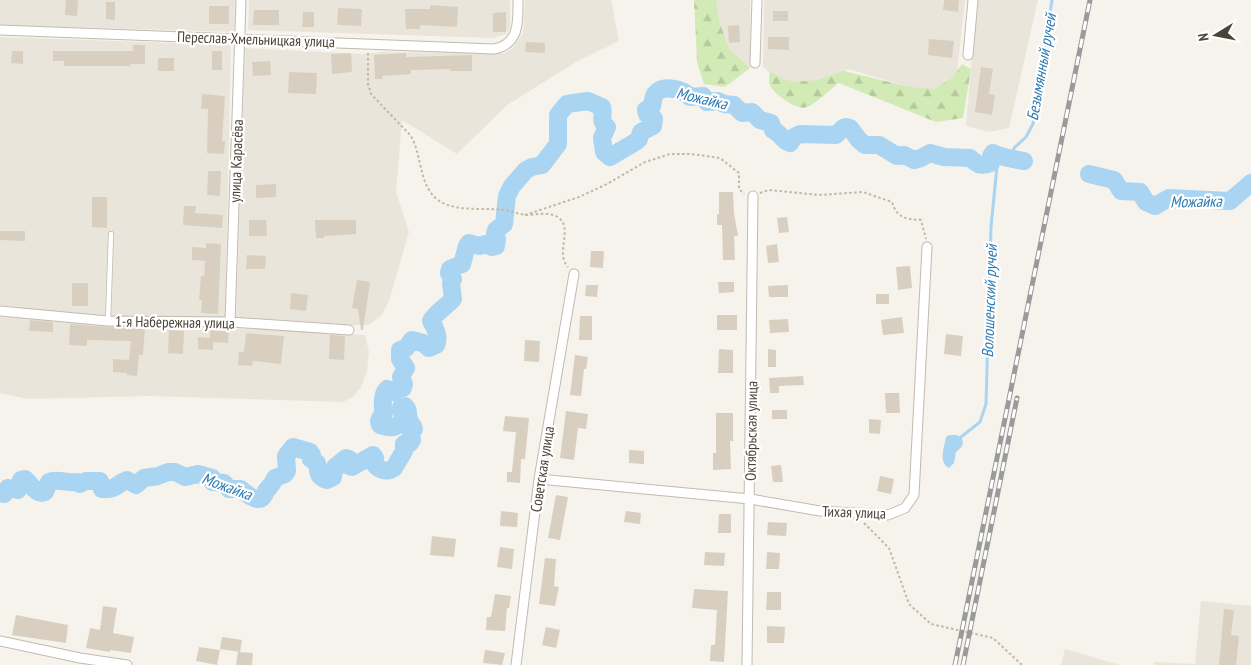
<svg xmlns="http://www.w3.org/2000/svg" width="1251" height="665" font-family="'PT Sans Narrow',sans-serif">
<defs>
<pattern id="forest-firs" width="22" height="20" patternUnits="userSpaceOnUse" patternTransform="scale(1.25)"><rect width="22" height="20" fill="#d2eab5"/><path d="M5 1l3.5 6h-7zM16 11l3.5 6h-7z" fill="#b6ca9c"/></pattern>
</defs>
<rect width="100%" height="100%" fill="#f6f3ec"/>
<path fill="#eae5da" d="M0,0H235L234,32L0,25Z
M249,0H510V28L506,34L492,38L248,30Z
M525,0H611L619,41L576,62L507,105L457,154L402,120L396,192L409,232L389,301L382,315L369,325H353L236,317L245,48L362,54L382,52L504,53L513,48L523,33Z
M709,0H750V68L717,48Z
M764,0H965L954,100L848,69L827,81L804,88L779,81L763,67Z
M977,0H1038L1009,128L989,132L966,126Z
M0,37L231,45L225,318L114,317L60,313L0,305Z
M0,317L365,335L369,352L367,371L361,387L353,397L343,402L150,396L28,399L0,393Z
M1201,601L1251,606V665H1154L1155,662L1195,664Z
M1065,649L1120,665H1061Z"/>
<path fill="url(#forest-firs)" d="M694,0H716L719,21L729,49L750,68L725,87L704,84L697,62Z
M962,64L971,69L963,118L936,122L839,83C831,88 815,105 807,107C798,111 775,95 771,87C768,82 769,75 770,71L783,79L794,82L817,80L844,71L910,87L934,89L952,78Z"/>
<path fill="#a9d4f2" d="M949,435H957L961,437C965,444 962,447 956,452L954,463L949,468C938,462 944,448 946,437Z"/>
<g fill="none" stroke-linecap="round" stroke-linejoin="round">
<path stroke="#a9d4f2" stroke-width="3" d="M1012,159L1014,148L1026,137L1033,124L1052,0
M961,437L980,422L986,404L991,227L998,156"/>
<path stroke="#a9d4f2" stroke-width="18" d="M1089,174L1114,180L1121,191L1140,192L1146,202L1155,206L1169,198L1230,201L1251,183
M0,493L4,494L8,488L18,490L21,480L25,479C31,484 37,496 45,492L49,482C58,478 67,484 77,482L80,484L86,481H100L102,489C118,490 115,484 127,480L136,485L144,478L158,476L168,472H175L185,477L198,474L212,478L213,482L224,483L229,489H241C245,493 256,502 262,498C263,497 266,492 266,491C270,486 273,484 275,478L285,474L287,471L286,456L293,447L310,452L312,455L311,459L317,463C319,472 316,476 327,480L333,477L335,467L346,458L349,459V466L352,467L373,455L375,458L373,461C376,470 387,473 394,468L404,451V444L407,442L410,443L412,440L411,432L414,429C413,424 411,424 409,420C407,414 410,411 405,406L401,407L403,418C397,430 391,428 380,425C377,419 381,418 384,413C382,406 382,394 387,389L394,392L399,387L403,388L404,384L401,377L406,368L400,359V350L406,348L412,340L423,343L429,348L436,345C440,338 435,327 431,321C434,314 447,306 453,299L451,283L453,279L449,273L450,269L462,264L467,246L469,243L479,246L486,244L492,247L496,246L497,239L495,233L496,230L504,224L507,196L512,186L526,170L532,167L542,165L558,144V115L567,104L588,101L602,107C605,115 598,120 607,127L602,138L604,152L610,157L637,141L639,139L641,132L653,126L654,119L651,115L647,114L646,110L652,106C653,102 653,97 655,94C663,84 683,89 690,97L703,96L707,102L718,101L724,104L734,105L742,113L752,112L760,120L771,123L773,130C781,133 781,140 790,143L794,137L800,134L836,135L843,128L846,127L850,128L859,140L865,145H879L897,156L904,155L914,160L921,158L930,153L944,157L970,158C977,164 980,167 991,163V156L993,153C1003,158 1014,159 1024,161"/>
</g>
<path fill="#d8cfc1" d="M66,0H78L77,16L65,15Z
M944,0H959L958,12L943,10Z
M106,2H115V20L106,19Z
M430,5L458,7L457,27L420,25V29H406L405,9H430Z
M209,6H229V24H209Z
M338,8L362,9L361,26L337,25Z
M254,10H279V25H253Z
M773,11H788V21H773Z
M303,12H314V27H302Z
M506,12V32H493V13Z
M739,25L740,42L729,43L728,26Z
M768,37H789V50L768,49Z
M929,39L954,41L952,58L928,55Z
M526,42L545,43V53L525,52Z
M133,45H145V64H130V66H64V61H53V51H133Z
M12,51H23V64L11,63Z
M212,51H222V70H212Z
M351,53L352,72L332,74L331,54Z
M406,53V57L472,55V71H450V69L411,70V74L382,76L383,79H375L374,55Z
M158,58H174V71H158Z
M270,61L271,75L253,76L252,62Z
M981,67L993,69L989,94L995,95L992,115L975,112Z
M289,72L317,73L316,94L288,93Z
M202,94L225,96L222,141H225L224,154L207,153L208,109H201Z
M208,171H221L220,196L207,195Z
M276,184V197L256,198V185Z
M719,192H733L734,213L738,236H734L735,260H723L722,225H717V214H719Z
M92,197H107V228L92,227Z
M184,206H196L195,213L223,215L222,228L183,225Z
M787,217L789,232L779,233L777,218Z
M249,220H266L267,236H249Z
M315,220H356V234L324,236V238H316Z
M0,231H25V241L0,240Z
M206,243L221,244L218,314L201,313L202,300H199L201,276H204L205,261L192,260V247L206,248Z
M777,244L779,262L768,263L766,246Z
M591,251H604L603,268L590,267Z
M247,255L266,256L265,269H246Z
M910,266L912,288L898,290L896,267Z
M357,280L370,282L363,330H361L358,309L352,308Z
M718,282H734V292L719,293Z
M72,283H88V306H72Z
M586,285H598L597,297L585,296Z
M788,285V297H769L768,286Z
M291,293L308,295L306,311L290,309Z
M876,294H889V304H876Z
M717,315H737V330H717Z
M580,316H592V340H579Z
M902,317L904,333L883,335L881,320Z
M788,319L789,332L770,333L769,320Z
M30,320L53,322V332L29,331Z
M70,324L108,327L145,328L143,355H139L137,376L127,375V373L113,372V359L129,360L131,341L87,340V346L69,345Z
M169,330L184,331L183,354L168,353Z
M210,330L229,331L228,343L213,342V350L198,349V337L210,338Z
M246,333L284,336L281,364L253,361L252,366L238,365L239,352H244Z
M946,334L963,336L961,356L944,354Z
M330,335L345,336L344,360L329,359Z
M525,340L540,341L539,362L524,361Z
M719,349L733,350V373H718Z
M768,349L776,350V367H768Z
M575,355L588,357L586,369H584L581,396L570,395Z
M803,376L804,385L779,386V393H770L769,378Z
M885,393H899L900,413H886Z
M772,410H787V419H772Z
M566,411L588,414L586,429L578,428L574,460L560,458Z
M716,413H733V441H730L731,469L713,470V453H716Z
M505,416L529,418L525,459H521L520,483L507,482V472H512L516,432L503,431Z
M869,419L881,420L880,434L869,433Z
M629,450L644,451V464L629,463Z
M781,465L783,482H773L771,466Z
M880,476L894,479L891,494L877,491Z
M556,495L568,497L560,540L548,538Z
M501,511L518,513L517,527L500,526Z
M626,511L641,513L640,524L624,522Z
M719,514H731V533H718Z
M768,522L787,523L786,536L767,535Z
M432,536L456,539L454,557L430,555Z
M500,547L514,549L512,569L497,567Z
M705,552L725,553L724,566L704,565Z
M767,552L780,553L779,569H766Z
M545,558L556,559L554,586L559,587L555,606L539,604Z
M694,589L728,591L724,662L710,661L711,645H715L717,610L692,608Z
M767,592H781V610H766Z
M495,594L511,596L509,608H507L505,631L486,630L487,617H491Z
M103,606L117,608L113,633L134,637L131,653L110,650V652L86,648L90,628L100,630Z
M1224,609L1234,610L1231,635L1239,636L1236,665H1219Z
M16,615L68,625L66,643L12,635Z
M767,626L785,627L784,643H767Z
M546,627L560,630L556,648L542,645Z
M222,637L242,640L240,652L253,653L252,665H236L238,651L240,652L220,649Z
M199,647L220,650L217,665L196,661Z
M485,650L505,653L502,665L483,663Z"/>
<g fill="none" stroke-linecap="round" stroke-linejoin="round">
<defs>
<path id="lane" d="M108,321L111,234"/>
<path id="street" d="M0,30L494,49C520,44 518,21 518,0
M968,55L973,0
M755,63L757,0
M0,311L108,321L230,322L349,330
M230,322L241,0
M539,479L750,499L820,511L888,515L905,508L914,495L927,247
M0,641L80,658L127,665
M516,665L539,479L574,274
M747,665L753,196"/>
</defs>
<use href="#lane" stroke="#c2bbae" stroke-width="6"/>
<use href="#street" stroke="#c2bbae" stroke-width="11"/>
<path stroke="#c4b79f" stroke-width="2" stroke-dasharray="2.5 2.5" stroke-linecap="butt" d="M368,53V84L371,94L411,136C421,154 419,176 431,193C446,214 481,207 503,210C511,211 518,214 526,215C536,215 550,211 559,218C573,229 555,253 568,267
M760,193L769,190L819,195L863,192L892,202C897,218 905,219 921,220L926,239
M525,215L579,197L607,184L645,162L670,154H691L720,158L739,173V189L744,194
M864,523L889,548L909,604L931,624L993,638L1022,665"/>
<use href="#lane" stroke="#fff" stroke-width="4.5"/>
<use href="#street" stroke="#fff" stroke-width="9"/>
<defs>
<path id="rail" d="M955,665L1090,0
M963,665L1017,398"/>
</defs>
<use href="#rail" stroke="#9a9a9a" stroke-width="5"/>
<use href="#rail" stroke="#fff" stroke-width="3" stroke-dasharray="9" stroke-linecap="butt"/>
</g>
<g text-anchor="middle" dominant-baseline="central" stroke-width="4.5" stroke-linejoin="round" paint-order="stroke">
<g font-size="15" fill="#4b4439" stroke="#fff">
<text transform="translate(256 39) rotate(2)">Переслав-Хмельницкая улица</text>
<text transform="translate(236 161) rotate(-88)">улица Карасёва</text>
<text transform="translate(175 322) rotate(1)">1-я Набережная улица</text>
<text transform="translate(751 431) rotate(-89)">Октябрьская улица</text>
<text transform="translate(542 469) rotate(-81)">Советская улица</text>
<text transform="translate(854 512) rotate(2)">Тихая улица</text>
</g>
<g font-size="16" font-style="italic" fill="#2e7ab2" stroke="#fff">
<text transform="translate(1041 67) rotate(-80)">Безымянный ручей</text>
<text transform="translate(702 98) rotate(13)">Можайка</text>
<text transform="translate(1196 201) rotate(-1)">Можайка</text>
<text transform="translate(989 301) rotate(-88)">Волошенский ручей</text>
<text transform="translate(227 486) rotate(20)">Можайка</text>
</g>
</g>
<g transform="translate(1216 35) rotate(260)" stroke="#ffffff" stroke-width="4" paint-order="stroke">
<path d="M0-4L9 19L0 12L-9 19Z" fill="#4b4439"/>
<text y="-8" font-size="14" font-weight="bold" text-anchor="middle" fill="#4b4439">N</text>
</g>
</svg>
